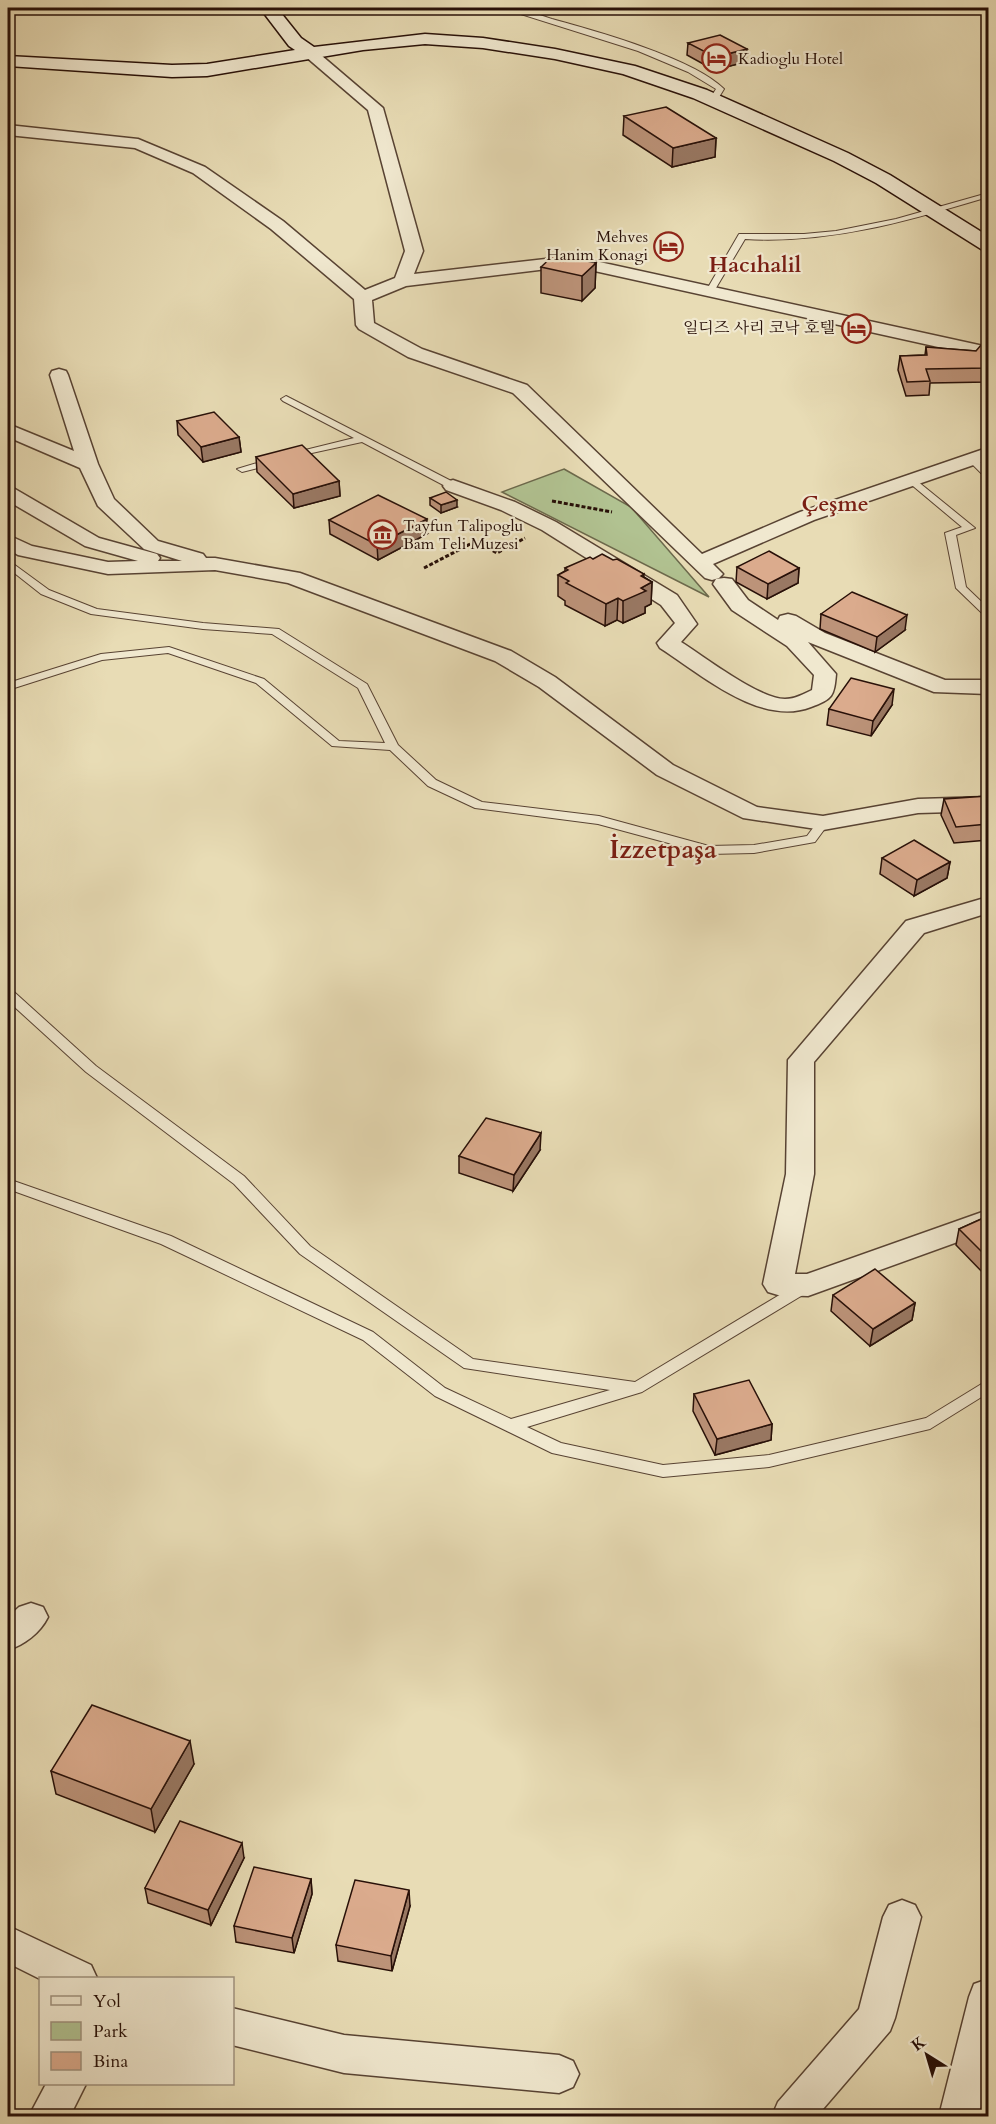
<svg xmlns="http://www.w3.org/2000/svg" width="996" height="2124" font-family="Cardo,'Noto Serif KR',serif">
<rect width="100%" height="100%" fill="#e8dcb5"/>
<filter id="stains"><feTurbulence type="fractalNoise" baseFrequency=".00333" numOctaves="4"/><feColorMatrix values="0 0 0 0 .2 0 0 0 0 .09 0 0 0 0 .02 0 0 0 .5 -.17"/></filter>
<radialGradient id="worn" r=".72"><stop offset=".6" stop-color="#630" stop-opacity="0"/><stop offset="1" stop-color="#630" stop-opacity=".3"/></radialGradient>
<path fill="#b1c291" stroke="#6c694c" stroke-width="1.5" d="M564,469L631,507L709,597L502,492Z"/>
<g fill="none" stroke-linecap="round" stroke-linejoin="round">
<defs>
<path id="lane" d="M502,8C518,6 536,14 552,19C596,31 693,58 724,89L716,102H710L709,100L716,89L688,72L638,51Z
M988,193V197C908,221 829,244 745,239L713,293L706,291L739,234H804L836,231L896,219Z
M286,396L457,484L458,486L457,488H449L362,442L289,458V454L354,438L283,401L281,399Z
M972,456L988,468V474L981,473L967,459Z
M274,458L279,461L277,463L242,472L237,469Z
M911,476L975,528L956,535L966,587L988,608V616L984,615L956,588L945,533L962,527L907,481V477Z
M8,560L49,590L97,609L203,623L279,629L367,684L398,745L436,780L482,802L599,816L709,846L754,845L807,836L819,820H827L829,823L815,842L754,853L709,854L598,824L475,808L428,786L390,750L332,746L256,683L168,653L102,660L8,690V683L101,654L169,647L264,679L339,741L385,743L358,688L272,634L203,629L91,614L41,594L8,568Z
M8,990L13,991L96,1066L244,1176L310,1246L473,1359L635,1382L801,1282H811L813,1286L811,1290L642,1392L527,1427L561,1443L663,1465L769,1455L926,1418L988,1380V1393L930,1429L769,1467L663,1477L552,1453L435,1396L363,1340L161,1244L8,1189V1179L171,1236L373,1332L445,1388L511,1419L610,1390L464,1368L300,1254L234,1184L86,1072L8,1001Z"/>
<path id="street" d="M310,49L315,50L383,108L423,251L414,274L572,256L988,347V358L572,266L406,286L372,300L374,323L422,349L527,385L702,554L800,512L981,450L988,448V460L814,520L713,564L723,574L719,578L712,580L705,578L513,393L408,357L359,329L356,325L354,299L271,229L193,173L135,148L8,135V125L138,139L205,167L283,221L365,290L395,278L405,251L368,110L305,56L303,53Z
M59,369L66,371L68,375L98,464L114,499L158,541L203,554L206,558H215L300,573L511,651L555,677L673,765L757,807L823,816L918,799L988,797V811L918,813L823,830L743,818L657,775L539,687L495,661L288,583L215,570L108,574L18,555L8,549V535L32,546L108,562L138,561L85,546L8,501V487L15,489L99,538L157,554L160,558L158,561H182L144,549L98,506L80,468L8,437V424L74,451L50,375L52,371Z
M453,480L515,502L556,522L677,595L697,624L681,642C705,657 759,699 785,699C795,699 804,694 812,690L814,675L787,646L732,610L713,584L716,579L724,578L732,579L748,600L778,620L780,616L788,614L796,616L825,633L945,680H988V694L934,692L808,642L836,674C834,696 833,699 811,707C760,727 701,674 660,648L657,643L675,623L661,605L542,530L501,510L446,490L443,486L446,482Z
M988,897V913L924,933L814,1062V1174L795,1274H807L988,1210V1231L808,1296L778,1295L768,1292L763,1284L786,1174L788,1060L906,921Z
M31,1603L43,1607L48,1617C40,1633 24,1645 8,1650V1617L19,1607Z
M902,1900L915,1905L921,1917L895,2018L890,2031L817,2116H772L778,2102L859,2009L883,1917L889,1905Z
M8,1926L91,1965L97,1978L40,1979L8,1963Z
M988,1979V2075L979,2116H939L969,1997L974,1984Z
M232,2008L344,2035L559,2055L573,2061L579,2074L573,2087L559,2093L344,2073L232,2045Z
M46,2084H86L70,2116H29Z"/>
<path id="secondary" d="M260,8H277L301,38L314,47L425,34L483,38L555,49L635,66L707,90L848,153L890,175L988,236V251L981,249L876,183L834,161L693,98L623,74L555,59L483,48L425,44L363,50L207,76L172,77L8,66V56L172,65L207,64L295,50L289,46Z"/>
</defs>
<use href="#lane" stroke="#584333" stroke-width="2"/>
<use href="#street" stroke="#584333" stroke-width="3"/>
<use href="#secondary" stroke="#281008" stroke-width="3"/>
<path stroke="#281008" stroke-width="3" stroke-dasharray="4 2" stroke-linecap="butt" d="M552,501L612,512
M424,568L476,541L497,553L525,538"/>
<use href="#lane" fill="#f0e8cf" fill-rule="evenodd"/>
<use href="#street" fill="#f0e8cf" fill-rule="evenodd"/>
<use href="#secondary" fill="#f0e8cf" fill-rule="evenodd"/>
</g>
<path fill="#bc9379" stroke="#281008" stroke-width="1.5" d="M688,43L746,62L714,70L687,55Z
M624,116L716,138L715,157L672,167L623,135Z
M596,263L595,288L582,301L541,293V267Z
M988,346V382L930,383L929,395L906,396L898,370L900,356L925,355L926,347L976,351Z
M177,421L239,437L241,452L203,462L178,435Z
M256,457L339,481L340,496L294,508L257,472Z
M430,498L457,507L441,513L430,505Z
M329,520L427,534L378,560L330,534Z
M593,559L644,577L652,582L651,604L645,607V613L623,623L617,620L605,626L565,605V601L558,596V575L565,571V568Z
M737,567L799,568L798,583L767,599L736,582Z
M821,614L905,630L875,652L820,629Z
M892,705L871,736L827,725L829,709Z
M988,796V840L954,843L941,815L944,799Z
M882,858L950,862L947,878L914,896L880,874Z
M540,1150L513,1191L459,1173V1156Z
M988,1216V1278L956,1245L959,1229Z
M833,1295L915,1303L912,1320L870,1346L831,1311Z
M694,1394L772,1424L771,1440L715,1455L693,1411Z
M194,1764L155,1832L56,1794L51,1771Z
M244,1858L211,1925L148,1903L145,1888Z
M311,1879L312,1894L294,1953L236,1942L234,1926Z
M410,1906L392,1971L338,1961L336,1945Z"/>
<path fill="#997863" stroke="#281008" stroke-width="1.5" d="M747,49L746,62L714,70L715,57Z
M716,138L715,157L672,167L673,148Z
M596,263L595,288L582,301V276Z
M239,437L241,452L203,462L201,447Z
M339,481L340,496L294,508L293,494Z
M457,500V507L441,513V505Z
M427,519V534L378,560L377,545Z
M799,568L798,583L767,599L768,584Z
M644,574L643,587L652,582L651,604L645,607V613L623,623V601L641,576Z
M618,598L617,620L605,626L606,604Z
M907,615L905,630L875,652L877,637Z
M894,689L892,705L871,736L873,721Z
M950,862L947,878L914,896L917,880Z
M541,1133L540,1150L513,1191L514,1175Z
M915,1303L912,1320L870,1346L873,1329Z
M772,1424L771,1440L715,1455L717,1439Z
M190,1741L194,1764L155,1832L151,1809Z
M242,1843L244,1858L211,1925L208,1910Z
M311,1879L312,1894L294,1953L292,1938Z
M409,1890L410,1906L392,1971L391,1956Z"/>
<path fill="#dbab8d" stroke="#281008" stroke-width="1.5" d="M720,35L747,49L715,57L688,43Z
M666,107L716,138L673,148L624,116Z
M555,254L596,263L582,276L541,267Z
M981,345L988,346V368L926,369L930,381L907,382L900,356L927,355L926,347L976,351Z
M214,412L239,437L201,447L177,421Z
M302,445L339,481L293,494L256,457Z
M446,492L457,500L441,505L430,498Z
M378,495L427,519L377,545L329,520Z
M769,551L799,568L768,584L737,567Z
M602,554L613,560L617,559L644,574L641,576L652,582L641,588L646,591L623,601L618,598L606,604L566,583L569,581L558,575L568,570L565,568L590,557L593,559Z
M852,592L907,615L877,637L821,614Z
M851,678L894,689L873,721L829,709Z
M988,796V824L956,827L944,799Z
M914,840L950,862L917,880L882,858Z
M486,1118L541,1133L514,1175L459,1156Z
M988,1216V1258L959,1229Z
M875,1269L915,1303L873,1329L833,1295Z
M749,1380L772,1424L717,1439L694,1394Z
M92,1705L190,1741L151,1809L51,1771Z
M180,1821L242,1843L208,1910L145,1888Z
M254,1867L311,1879L292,1938L234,1926Z
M355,1880L409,1890L391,1956L336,1945Z"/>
<defs>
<symbol id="hotel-ring" viewBox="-11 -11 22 22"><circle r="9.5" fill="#f0e8cf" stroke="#8f2418" stroke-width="1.5"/><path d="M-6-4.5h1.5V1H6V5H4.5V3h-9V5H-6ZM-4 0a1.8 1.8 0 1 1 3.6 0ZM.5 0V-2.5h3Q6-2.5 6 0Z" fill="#8f2418"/></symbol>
<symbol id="museum-ring" viewBox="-11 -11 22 22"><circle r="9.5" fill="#f0e8cf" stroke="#8f2418" stroke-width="1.5"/><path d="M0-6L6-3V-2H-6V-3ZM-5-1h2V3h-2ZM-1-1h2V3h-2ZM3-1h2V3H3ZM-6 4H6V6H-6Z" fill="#8f2418"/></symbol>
</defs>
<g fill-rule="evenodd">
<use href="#hotel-ring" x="700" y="42" width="33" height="33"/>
<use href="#hotel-ring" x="652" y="230" width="33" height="33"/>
<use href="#hotel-ring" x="840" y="312" width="33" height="33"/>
<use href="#museum-ring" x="366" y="518" width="33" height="33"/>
</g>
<g text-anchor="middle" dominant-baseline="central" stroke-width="4.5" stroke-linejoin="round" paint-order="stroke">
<g font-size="16" fill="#281008" stroke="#f0e8cf" text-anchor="start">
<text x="738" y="59">Kadioglu Hotel</text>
<text x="648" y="237" text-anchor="end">Mehves<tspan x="648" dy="18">Hanim Konagi</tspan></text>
<text x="835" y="328" text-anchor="end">일디즈 사리 코낙 호텔</text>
<text x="403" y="526">Tayfun Talipoglu<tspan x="403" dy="18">Bam Teli Muzesi</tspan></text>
</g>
<g font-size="22" font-weight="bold" fill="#7a1f14" stroke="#f0e8cf">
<text x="755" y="265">Hacıhalil</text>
<text x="835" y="504">Çeşme</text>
</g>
<g font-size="26" font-weight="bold" fill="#7a1f14" stroke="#f0e8cf">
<text x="663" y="849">İzzetpaşa</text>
</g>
</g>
<rect width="996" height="2124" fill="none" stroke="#e8dcb5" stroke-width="30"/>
<rect x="9" y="9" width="978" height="2106" fill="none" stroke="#281008" stroke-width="3"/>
<rect x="15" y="15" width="966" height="2094" fill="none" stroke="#281008" stroke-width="1.5"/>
<rect x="39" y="1977" width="195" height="108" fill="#f0e8cf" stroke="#a0927f" stroke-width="1.5"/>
<rect x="51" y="1996" width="30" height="9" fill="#f0e8cf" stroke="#a0927f" stroke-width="1.5"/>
<text x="93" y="2007" font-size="18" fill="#281008">Yol</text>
<rect x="51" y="2022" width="30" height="18" fill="#b1c291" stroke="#a0927f" stroke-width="1.5"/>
<text x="93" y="2037" font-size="18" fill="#281008">Park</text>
<rect x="51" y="2052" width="30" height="18" fill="#dbab8d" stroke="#a0927f" stroke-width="1.5"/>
<text x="93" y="2067" font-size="18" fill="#281008">Bina</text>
<g transform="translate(927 2055) rotate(323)" stroke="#f0e8cf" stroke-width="4.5" paint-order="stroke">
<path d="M0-4.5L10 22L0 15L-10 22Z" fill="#281008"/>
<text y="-9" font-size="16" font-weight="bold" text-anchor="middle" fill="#281008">K</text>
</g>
<rect width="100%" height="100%" filter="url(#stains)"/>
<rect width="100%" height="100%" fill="url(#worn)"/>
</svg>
